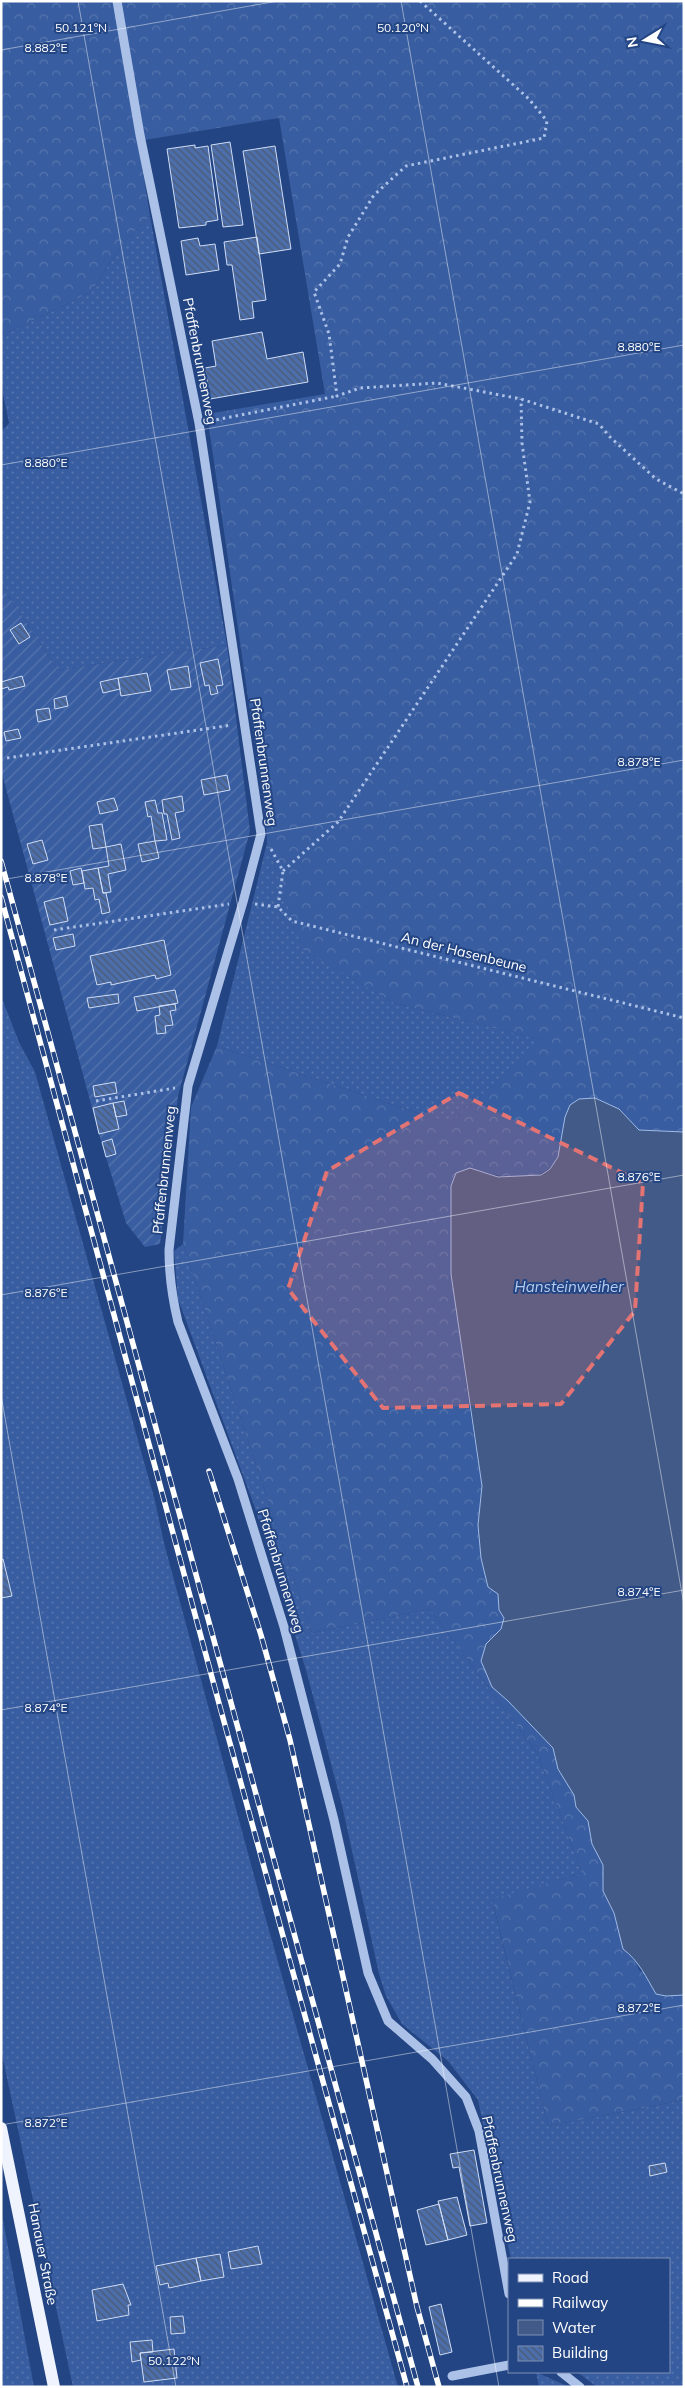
<svg xmlns="http://www.w3.org/2000/svg" width="685" height="2388" font-family="Mulish,sans-serif">
<defs>
<pattern id="grass-dots" width="8" height="8" patternUnits="userSpaceOnUse" patternTransform="scale(1.25)"><rect width="8" height="8" fill="#385da0"/><path d="M2 2h.1M6 6h.1" fill="none" stroke="#5675ae" stroke-width="1.8" stroke-linecap="round"/></pattern>
<pattern id="forest-crowns" width="20" height="18" patternUnits="userSpaceOnUse" patternTransform="scale(1.25)"><rect width="20" height="18" fill="#385da0"/><path d="M2 6a3 3 0 1 1 6 0M12 15a3 3 0 1 1 6 0" fill="none" stroke="#5675ae"/></pattern>
<pattern id="garden-furrows" width="10" height="10" patternUnits="userSpaceOnUse" patternTransform="scale(1.25)"><rect width="10" height="10" fill="#385da0"/><path d="M-1 1l2-2M0 10L10 0M9 11l2-2" fill="none" stroke="#5675ae"/></pattern>
<pattern id="building-back-hatch" width="6" height="6" patternUnits="userSpaceOnUse" patternTransform="scale(1.25)"><rect width="6" height="6" fill="#4c6eab"/><path d="M-1 5l2 2M0 0l6 6M5-1l2 2" fill="none" stroke="#4c5a72"/></pattern>
</defs>
<rect width="100%" height="100%" fill="#244583"/>
<path fill="url(#grass-dots)" d="M150,216L227,645L58,670L1,585V432L9,423L1,384V336L91,292L123,243Z
M267,843L303,949L394,1003L543,1040L450,1124L217,1046Z
M1,996L19,1042L35,1072L155,1501L164,1543L265,1916L398,2387H73L1,2050Z
M183,1244L312,1633L430,1609L537,1753L582,1873L492,1900L548,2126L684,2100V2387H597L577,2372H669V2259H511L478,2100L448,2061L402,2024L386,1996L379,1974L342,1805L306,1670L254,1505L178,1299L174,1251Z
M1,2210L3,2220L34,2387H1Z
M536,2372L569,2387H539Z"/>
<path fill="url(#forest-crowns)" d="M1,1H684V1132L639,1130L619,1109L595,1098L570,1105C563,1122 565,1141 557,1158C542,1188 495,1176 470,1168L452,1219L451,1239L466,1385L482,1486L478,1525L481,1558L488,1587L498,1594L499,1610L504,1618L501,1629L486,1644L481,1661L492,1687L508,1701L553,1748L558,1769L574,1795L576,1807L588,1821L592,1844L603,1865V1891L614,1913L623,1949L635,1959L639,1970L648,1976L651,1985L666,1996L684,1995V2100L548,2126L492,1899L582,1873L537,1753L430,1609L312,1633L183,1244L191,1107L217,1046L450,1124L542,1040L394,1003L302,949L267,843L266,822L207,414L325,394L279,118L138,141L150,216L123,243L91,292L1,336Z"/>
<path fill="url(#garden-furrows)" d="M1,585L58,670L227,645L250,831L178,1096L160,1244L145,1247L126,1223L99,1134L1,770Z"/>
<path fill="#425a87" stroke="#a0bbe9" d="M595,1098L619,1109L639,1130L684,1132V1995L666,1996L656,1994C646,1977 639,1961 623,1949L614,1913L603,1891V1865L592,1844L588,1821L576,1807L574,1795L558,1769L553,1748L508,1701L492,1687L481,1661L486,1644L501,1629L504,1618L499,1610L498,1594L488,1587L481,1558L478,1525L482,1486L451,1274V1186L456,1173L470,1168L498,1177L541,1175L550,1169L558,1157L565,1117L570,1105L579,1099Z"/>
<path fill="url(#building-back-hatch)" stroke="#cfddf6" d="M230,142L243,225L223,227L211,145Z
M195,145V148L208,146L218,220L206,222V225L179,228L167,149Z
M275,146L291,249L259,254L243,151Z
M257,237L266,300L252,302L254,318L240,320L232,265H227L224,242Z
M198,238L200,246L215,244L219,270L186,275L181,241Z
M262,332L267,359L303,352L308,382L210,399L205,368L216,366L212,341Z
M21,623L30,637L19,644L10,630Z
M218,659L223,685L216,686L218,693L211,695L209,685L205,686L200,663Z
M188,666L191,687L171,690L167,670Z
M147,673L151,691L121,696L118,678Z
M22,676L25,686L9,690L8,687L1,689V682Z
M118,678L120,689L103,693L100,682Z
M66,696L68,706L55,709L54,699Z
M49,708L51,719L38,722L36,710Z
M18,729L21,738L6,741L4,732Z
M227,775L230,790L204,795L201,780Z
M182,796L184,811L175,813L180,838L172,840L167,814H164L162,800Z
M114,798L118,810L100,814L97,802Z
M155,800L158,813H162L167,840L155,841L151,816L148,817L145,802Z
M102,824L106,847L93,849L89,826Z
M42,840L48,860L33,864L27,844Z
M155,841L159,858L142,862L138,844Z
M121,844L126,870L108,874L111,892L103,893L98,868L109,866L106,847Z
M81,868L84,883L73,885L70,871Z
M98,868L103,893H106L110,912L102,914L99,899L95,900L93,888L85,889L82,871Z
M63,897L68,921L50,925L44,902Z
M73,934L75,946L56,950L53,938Z
M164,940L171,975L156,979L155,975L111,985V982L97,985L90,956Z
M175,990L178,1003L137,1011L134,997Z
M118,994L119,1003L89,1008L87,998Z
M175,1004L176,1010L170,1011L173,1025L165,1026L166,1033L157,1034L155,1016L160,1015L159,1006Z
M115,1082L117,1093L95,1097L93,1086Z
M124,1101L127,1115L116,1117L113,1103Z
M113,1103L119,1129L99,1134L93,1108Z
M112,1139L116,1154L106,1157L102,1142Z
M3,1559L12,1596L1,1598V1560Z
M474,2150L487,2223L470,2226L459,2167L453,2168L450,2154Z
M665,2163L667,2172L650,2176L649,2166Z
M457,2197L467,2235L448,2240L438,2201Z
M439,2204L448,2240L426,2245L417,2210Z
M258,2246L262,2264L231,2269L228,2252Z
M220,2254L224,2277L201,2281L196,2258Z
M196,2258L201,2281L169,2288L168,2283L160,2285L156,2266Z
M123,2284L131,2305H128L129,2315L97,2321L92,2290Z
M441,2304L452,2352L440,2355L429,2307Z
M183,2316L185,2333L171,2334L170,2317Z
M152,2340L153,2352L140,2353L141,2360L132,2362L130,2342Z
M174,2349L177,2378L144,2382L140,2353Z"/>
<g fill="none" stroke-linecap="round" stroke-linejoin="round">
<path stroke="#acc1e8" stroke-width="3" stroke-dasharray="2.5 4" stroke-linecap="butt" d="M420,1L529,99L547,121L544,138L406,166L374,195L348,237L340,264L314,292L329,334L337,396L360,388L437,383L521,399L599,424L610,437L656,479L684,494
M210,421L337,396
M7,758L232,725
M271,849L283,871L278,907
M283,871L338,822L517,554L530,502L522,443L521,399
M255,904L278,907L292,921L684,1018
M54,930L229,904
M96,1101L175,1088"/>
<path stroke="#acc1e8" stroke-width="9" d="M117,1L140,135L199,423L261,834L243,902L188,1086L169,1250C169,1275 172,1297 178,1322L238,1479L284,1627L334,1820L368,1973L388,2021L432,2059L466,2097L479,2131L509,2294
M561,2372L580,2387
M452,2376L509,2365"/>
<path stroke="#eef3fe" stroke-width="12" d="M1,2128L54,2387"/>
<defs>
<path id="rail" d="M1,861L418,2387
M1,897L220,1707L407,2387
M209,1471L261,1635L290,1740L417,2307L439,2387"/>
</defs>
<use href="#rail" stroke="#fff" stroke-width="5.5"/>
<use href="#rail" stroke="#244583" stroke-width="4" stroke-dasharray="11" stroke-linecap="butt"/>
</g>
<path fill="#e47373" fill-opacity="0.2" stroke="#e47373" stroke-width="4" stroke-dasharray="10 6" stroke-linejoin="round" d="M459,1093L643,1183L635,1311L561,1404L383,1408L288,1289L327,1171Z"/>
<path fill="none" stroke="#fff" stroke-width="1" stroke-opacity="0.45" d="M78,1L499,2387M401,1L684,1605M1,50L278,1M1,465L684,345M1,880L684,760M1,1295L684,1175M1,1395L176,2387M1,1710L684,1590M1,2125L684,2005"/>
<g text-anchor="middle" dominant-baseline="central" stroke-width="4" stroke-linejoin="round" paint-order="stroke">
<g font-size="14" fill="#fff" stroke="#244583">
<text transform="translate(200 361) rotate(79)">Pfaffenbrunnenweg</text>
<text transform="translate(264 762) rotate(82)">Pfaffenbrunnenweg</text>
<text transform="translate(464 952) rotate(14)">An der Hasenbeune</text>
<text transform="translate(164 1170) rotate(-84)">Pfaffenbrunnenweg</text>
<text transform="translate(281 1571) rotate(73)">Pfaffenbrunnenweg</text>
<text transform="translate(500 2179) rotate(78)">Pfaffenbrunnenweg</text>
<text transform="translate(43 2254) rotate(79)">Hanauer Straße</text>
</g>
<g font-size="15" font-style="italic" fill="#b7ccef" stroke="#244583">
<text x="569" y="1286">Hansteinweiher</text>
</g>
</g>
<g font-size="12" text-anchor="middle" fill="#fff" stroke="#244583" stroke-width="4" stroke-linejoin="round" paint-order="stroke">
<text x="403" y="32">50.120°N</text>
<text x="81" y="32">50.121°N</text>
<text x="46" y="52">8.882°E</text>
<text x="639" y="351">8.880°E</text>
<text x="46" y="467">8.880°E</text>
<text x="639" y="766">8.878°E</text>
<text x="46" y="882">8.878°E</text>
<text x="639" y="1181">8.876°E</text>
<text x="46" y="1297">8.876°E</text>
<text x="639" y="1596">8.874°E</text>
<text x="46" y="1712">8.874°E</text>
<text x="639" y="2012">8.872°E</text>
<text x="46" y="2127">8.872°E</text>
<text x="174" y="2365">50.122°N</text>
</g>
<rect width="685" height="2388" fill="none" stroke="#ffffff" stroke-width="5"/>
<rect x="508" y="2258" width="162" height="115" fill="#244583" stroke="#7c8fb5"/>
<rect x="518" y="2274" width="25" height="8" fill="#eef3fe" stroke="#7c8fb5"/>
<text x="552" y="2283" font-size="15" fill="#ffffff">Road</text>
<rect x="518" y="2299" width="25" height="8" fill="#ffffff" stroke="#7c8fb5"/>
<text x="552" y="2308" font-size="15" fill="#ffffff">Railway</text>
<rect x="518" y="2320" width="25" height="15" fill="#425a87" stroke="#7c8fb5"/>
<text x="552" y="2333" font-size="15" fill="#ffffff">Water</text>
<rect x="518" y="2346" width="25" height="15" fill="url(#building-back-hatch)" stroke="#7c8fb5"/>
<text x="552" y="2358" font-size="15" fill="#ffffff">Building</text>
<g transform="translate(645 40) rotate(260)" stroke="#244583" stroke-width="4" paint-order="stroke">
<path d="M0-4L9 19L0 12L-9 19Z" fill="#ffffff"/>
<text y="-8" font-size="14" font-weight="bold" text-anchor="middle" fill="#ffffff">N</text>
</g>
</svg>
